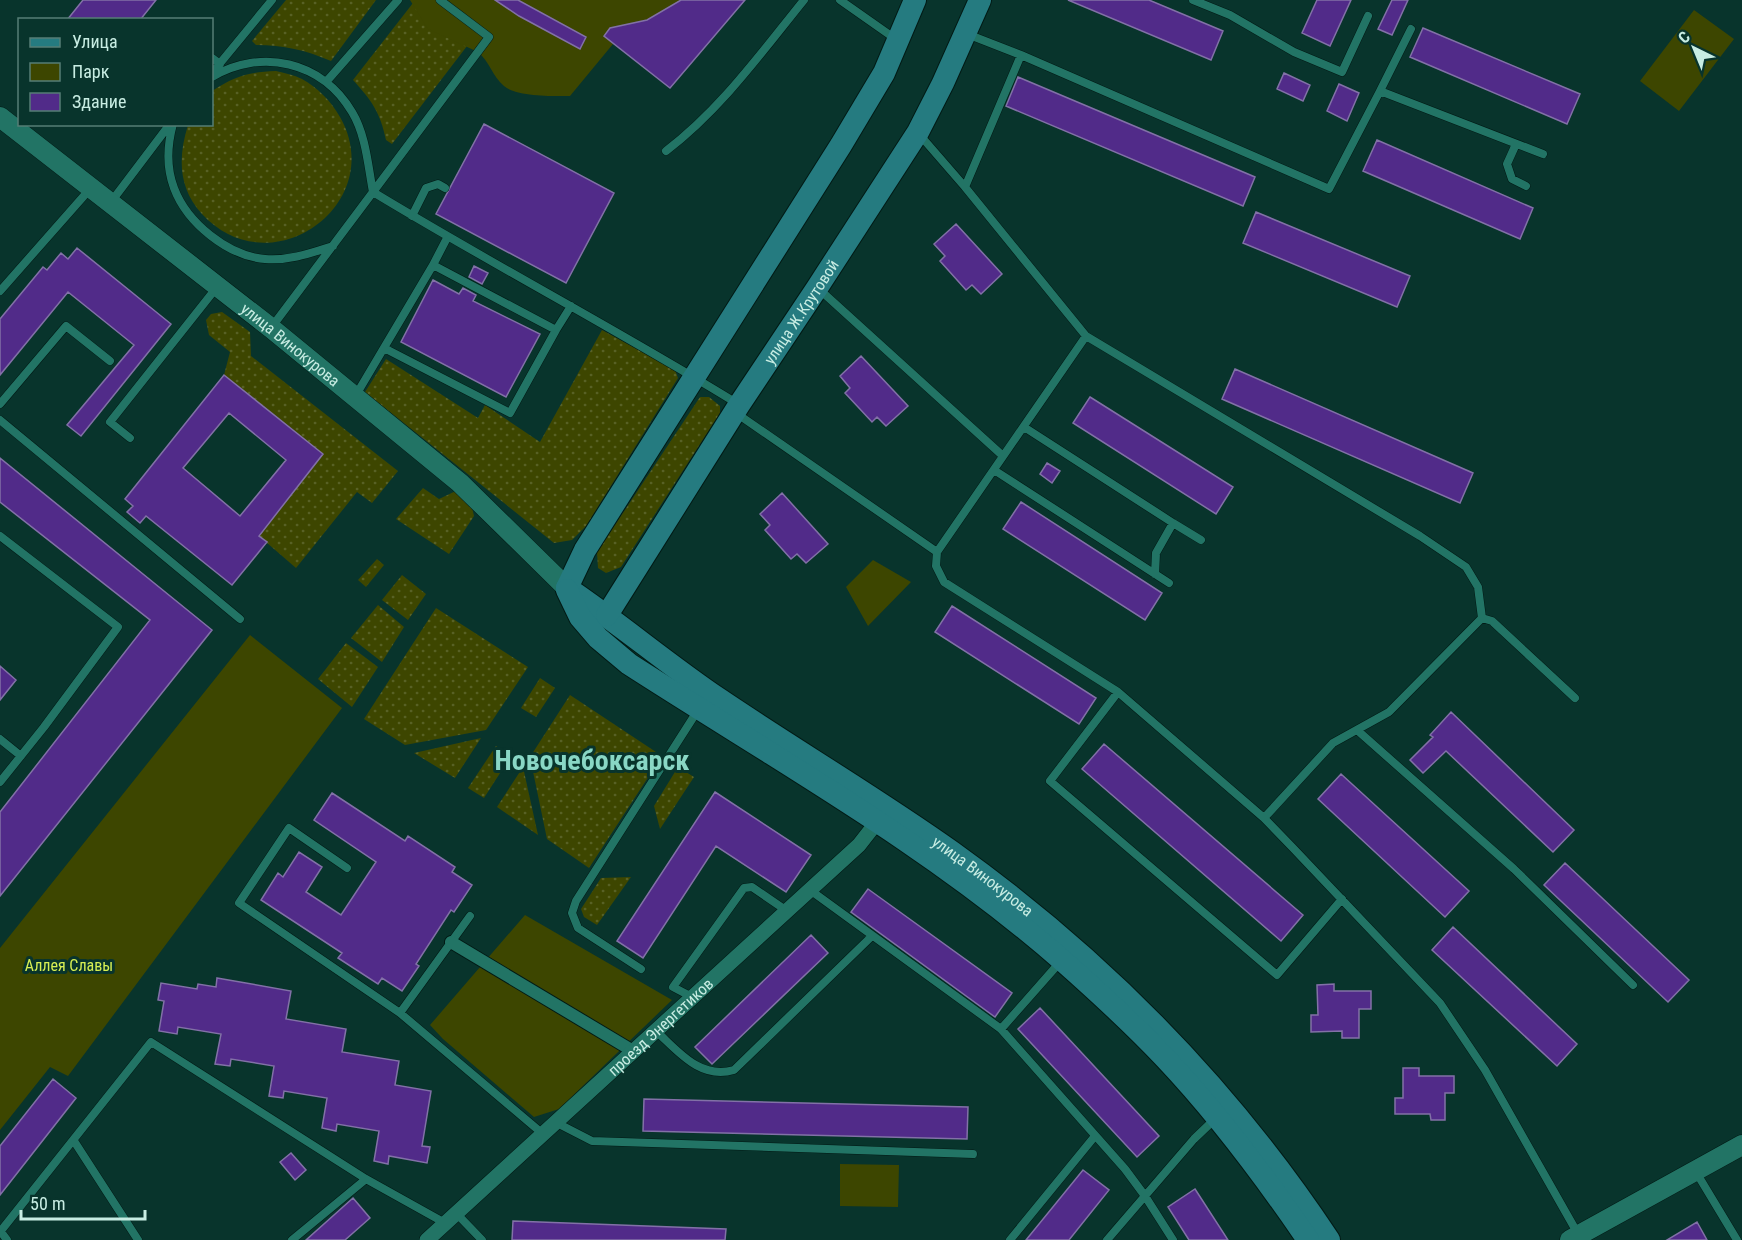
<svg xmlns="http://www.w3.org/2000/svg" width="1742" height="1240" font-family="'Roboto Condensed',sans-serif">
<defs>
<pattern id="grass-dots" width="8" height="8" patternUnits="userSpaceOnUse" patternTransform="scale(1.5)"><rect width="8" height="8" fill="#3d4600"/><path d="M2 2h.1M6 6h.1" fill="none" stroke="#586125" stroke-width="1.8" stroke-linecap="round"/></pattern>
</defs>
<rect width="100%" height="100%" fill="#08342c"/>
<path fill="url(#grass-dots)" d="M286,0H376L331,61C305,50 284,45 256,45L252,41Z
M413,3L467,46L392,144L386,140C380,112 372,101 353,80Z
M276,71C284,73 294,75 302,79C318,88 331,101 340,117C389,203 271,289 202,214C178,188 178,157 188,125L212,124V91C235,76 248,72 276,71Z
M222,312L250,332L251,356L398,471L372,503L357,492L296,568L259,536L323,454L224,375L230,352L209,335L206,320L211,314Z
M602,330L675,370L678,378L586,526L572,540L554,543L365,392L386,359L478,418L485,405L540,442Z
M700,397H709L720,406V413L621,567L606,573L598,568L597,552Z
M423,488L439,499L460,489L470,499L474,516L449,554L396,519Z
M377,559L384,565L366,587L358,580Z
M402,575L426,594L408,620L382,600Z
M378,605L404,627L382,662L351,638Z
M436,608L528,667L486,730L405,745L364,719Z
M346,643L378,667L352,707L318,679Z
M540,678L555,688L536,717L521,708Z
M570,695L662,756L589,868L547,839L530,757Z
M481,738L455,778L414,753Z
M496,746L511,756L484,798L468,788Z
M523,767L538,835L497,807Z
M678,767L694,777L660,829L654,806Z
M631,877L597,925L584,917L581,909L601,878Z"/>
<path fill="#3d4600" d="M410,0H681L647,20L610,28L604,36L613,44L570,96C554,96 517,97 504,86C493,77 489,61 478,52L428,29Z
M1694,10L1734,39L1679,111L1640,81Z
M873,560L911,582L868,626L846,587Z
M250,635L342,708L68,1076L50,1067L0,1130V948Z
M525,915L672,1000L559,1109L534,1117L443,1039L430,1025Z
M840,1164L899,1165L898,1207L840,1206Z"/>
<path fill="#512b89" stroke="#8271a7" stroke-width="1.5" fill-rule="evenodd" d="M83,0H156L140,20H67Z
M495,0H518L586,37L580,49L519,16Z
M681,0H745L670,88L604,36L610,28L647,20Z
M1068,0H1149L1223,31L1211,60Z
M1317,0H1351L1330,46L1302,33Z
M1392,0H1408L1392,35L1378,29Z
M1423,28L1580,94L1567,124L1410,57Z
M1284,73L1310,85L1303,101L1277,89Z
M1018,77L1255,177L1243,206L1006,106Z
M1339,84L1359,93L1347,121L1327,111Z
M484,124L614,193L566,283L436,214Z
M1377,140L1533,208L1520,239L1363,171Z
M1256,212L1410,276L1397,307L1243,243Z
M956,224L1002,274L981,294L972,285L966,290L940,261L945,256L934,244Z
M77,248L171,324L81,436L67,425L134,345L68,292L0,375V319L43,267L47,270L61,253L68,259Z
M474,266L488,273L482,284L469,277Z
M433,280L459,294L463,288L476,295L473,301L540,334L506,397L401,342Z
M861,356L908,406L886,426L877,417L872,422L845,393L850,388L840,376Z
M1235,369L1473,473L1460,503L1222,399Z
M224,375L323,454L259,536L267,542L232,585L146,516L140,523L127,512L133,506L125,499ZM229,413L286,460L240,516L183,468Z
M1090,397L1233,487L1216,514L1073,423Z
M0,458L212,630L0,896V812L150,620L0,502Z
M1047,463L1060,471L1052,483L1040,474Z
M782,493L828,544L806,563L797,554L791,559L765,530L770,525L760,514Z
M1021,502L1162,593L1145,620L1003,529Z
M952,606L1096,698L1079,724L935,632Z
M0,666L16,680L0,700Z
M1451,712L1574,830L1553,852L1446,751L1423,773L1410,760L1433,737L1430,735Z
M1104,744L1303,915L1281,941L1082,769Z
M1341,774L1469,891L1445,917L1318,799Z
M715,792L811,855L786,892L716,846L643,958L617,941Z
M332,793L405,841L408,836L455,867L452,872L472,885L454,912L451,910L416,964L419,966L402,991L382,978L378,984L338,958L342,953L261,900L278,873L283,877L299,852L322,867L306,892L341,915L376,862L314,820Z
M1565,863L1689,980L1668,1002L1544,885Z
M868,889L1012,993L995,1017L851,912Z
M1453,927L1577,1044L1557,1066L1432,950Z
M811,935L828,953L712,1064L695,1047Z
M217,978L291,991L286,1019L346,1029L342,1052L399,1061L395,1085L431,1091L422,1146L430,1147L427,1163L389,1156L388,1164L374,1161L379,1131L337,1124L336,1131L322,1128L327,1098L284,1091L283,1098L269,1096L274,1066L231,1059L230,1066L215,1064L221,1034L178,1027L177,1034L159,1031L164,1001L158,1000L161,983L197,989L198,984L216,987Z
M1334,984V991H1371V1009H1359V1038H1342V1031L1311,1032V1015H1318L1317,985Z
M1040,1008L1159,1136L1137,1157L1018,1029Z
M1403,1068H1419V1076H1454V1093H1445V1120H1431L1430,1114H1395V1098H1403Z
M53,1079L76,1098L0,1195V1146Z
M644,1099L968,1107L967,1139L643,1131Z
M291,1153L306,1170L295,1180L280,1162Z
M1083,1170L1109,1190L1069,1240H1026Z
M1195,1189L1228,1240H1189L1168,1207Z
M353,1198L370,1218L345,1240H306Z
M513,1221L726,1229L725,1240H512Z
M1697,1222L1707,1240H1667Z"/>
<g fill="none" stroke-linecap="round" stroke-linejoin="round">
<defs>
<path id="service" d="M440,0L489,37L373,192C493,265 618,330 738,404
M840,0L897,40
M1193,0L1230,15L1294,52L1342,72L1368,16
M967,34L1021,55
M212,58L220,64
M212,73L272,0
M212,77C261,48 322,61 352,112C366,135 368,166 373,192L271,328
M326,82L398,0
M1380,91L1411,29
M173,124C167,146 166,167 174,188C187,223 228,256 265,259C289,261 311,253 333,246
M919,134L965,187
M1516,144L1507,164L1512,179L1526,186
M666,151C721,109 761,53 804,0
M111,202L170,124
M412,216L426,188L438,184L445,188
M433,265L447,238
M820,290L1003,456
M0,291L90,189
M384,348L510,413L556,330
M356,395L433,265L556,330L571,306
M0,404L66,326L110,361
M736,413L937,552L936,566L944,582L1118,692L1264,818L1293,848L1440,1003L1485,1070L1578,1234
M0,420L240,619
M1024,427L1173,523L1201,540
M130,438L110,422L217,287
M994,470L1169,583
M0,536L118,627L44,727L0,782
M937,552L1086,336
M1155,574L1156,553L1173,523
M1482,618L1492,621L1575,698
M1118,692L1050,781L1277,975L1342,899
M1357,730L1514,869L1633,985
M0,739L21,756
M1264,818L1333,743L1389,712L1482,618L1478,587L1466,567L1420,536L1086,336L965,187L1021,55L1329,189L1380,91L1543,154
M347,868L289,828L239,903L400,1013L543,1134
M810,890L1001,1029L1125,1169L1145,1196L1173,1240
M641,969L578,928L572,913L576,901L698,710
M692,997L673,987L744,888L752,887L787,911
M400,1013L470,916
M1001,1029L1061,961
M656,1031C678,1051 700,1080 734,1070L872,936
M555,1122L592,1141L973,1154
M74,1141L138,1240
M1696,1172L1737,1240
M456,1213L482,1240
M0,1232L151,1042L366,1179L445,1223
M1,1232L7,1240
M292,1240L366,1179
M1010,1240L1095,1136
M1107,1240L1194,1139L1216,1118"/>
<path id="pedestrian" d="M451,942L633,1051"/>
<g id="minor">
<path id="s1" d="M427,1240L859,845L877,822"/>
</g>
<g id="tertiary">
<path id="s2" d="M0,117L271,328L460,483L567,588"/>
<path d="M1570,1240L1742,1145"/>
</g>
<g id="secondary">
<path id="s3" d="M567,588C619,623 667,664 719,699C796,751 876,798 952,852C1100,958 1229,1089 1329,1240"/>
<path d="M567,588L585,550L841,145L884,73L915,0"/>
<path d="M567,590L580,617L598,638L629,664C776,759 931,845 1063,961C1098,992 1133,1024 1165,1058C1218,1114 1265,1177 1308,1240"/>
<path id="s4" d="M607,615L739,405L817,288L918,132L943,83L980,0"/>
</g>
</defs>
<use href="#service" stroke="#021a15" stroke-width="9"/>
<use href="#pedestrian" stroke="#021a15" stroke-width="14"/>
<use href="#minor" stroke="#021a15" stroke-width="16"/>
<use href="#tertiary" stroke="#021a15" stroke-width="21"/>
<use href="#secondary" stroke="#021a15" stroke-width="24"/>
<use href="#service" stroke="#227465" stroke-width="8"/>
<use href="#pedestrian" stroke="#227465" stroke-width="12"/>
<use href="#minor" stroke="#227465" stroke-width="15"/>
<use href="#tertiary" stroke="#227465" stroke-width="20"/>
<use href="#secondary" stroke="#257b80" stroke-width="22"/>
</g>
<g text-anchor="middle" dominant-baseline="central" stroke-width="6" stroke-linejoin="round" paint-order="stroke">
<g font-size="16" fill="#c8ede3" stroke="#08342c">
<text stroke="none"><textPath href="#s4" startOffset="360">улица Ж.Крутовой</textPath></text>
<text stroke="none"><textPath href="#s2" startOffset="369">улица Винокурова</textPath></text>
<text stroke="none"><textPath href="#s3" startOffset="506">улица Винокурова</textPath></text>
<text stroke="none"><textPath href="#s1" startOffset="316">проезд Энергетиков</textPath></text>
</g>
<g font-size="16" fill="#d7ef53" stroke="#08342c">
<text x="69" y="965">Аллея Славы</text>
</g>
<g font-size="28" font-weight="bold" fill="#89d7c5" stroke="#08342c">
<text x="592" y="760">Новочебоксарск</text>
</g>
</g>
<rect x="18" y="18" width="195" height="108" fill="#08342c" stroke="#557e75" stroke-width="1.5"/>
<rect x="30" y="38" width="30" height="9" fill="#257b80" stroke="#557e75" stroke-width="1.5"/>
<text x="72" y="48" font-size="18" fill="#c8ede3">Улица</text>
<rect x="30" y="63" width="30" height="18" fill="#3d4600" stroke="#557e75" stroke-width="1.5"/>
<text x="72" y="78" font-size="18" fill="#c8ede3">Парк</text>
<rect x="30" y="93" width="30" height="18" fill="#512b89" stroke="#557e75" stroke-width="1.5"/>
<text x="72" y="108" font-size="18" fill="#c8ede3">Здание</text>
<g transform="translate(1694 48) rotate(317)" stroke="#08342c" stroke-width="4.5" paint-order="stroke">
<path d="M0-4.5L10 22L0 15L-10 22Z" fill="#c8ede3"/>
<text y="-9" font-size="16" font-weight="bold" text-anchor="middle" fill="#c8ede3">С</text>
</g>
<path d="M21 1210v9h124v-9" fill="none" stroke="#c8ede3" stroke-width="3"/>
<text x="30" y="1210" font-size="18" fill="#c8ede3" stroke="#08342c" stroke-width="4.5" paint-order="stroke">50 m</text>
</svg>
